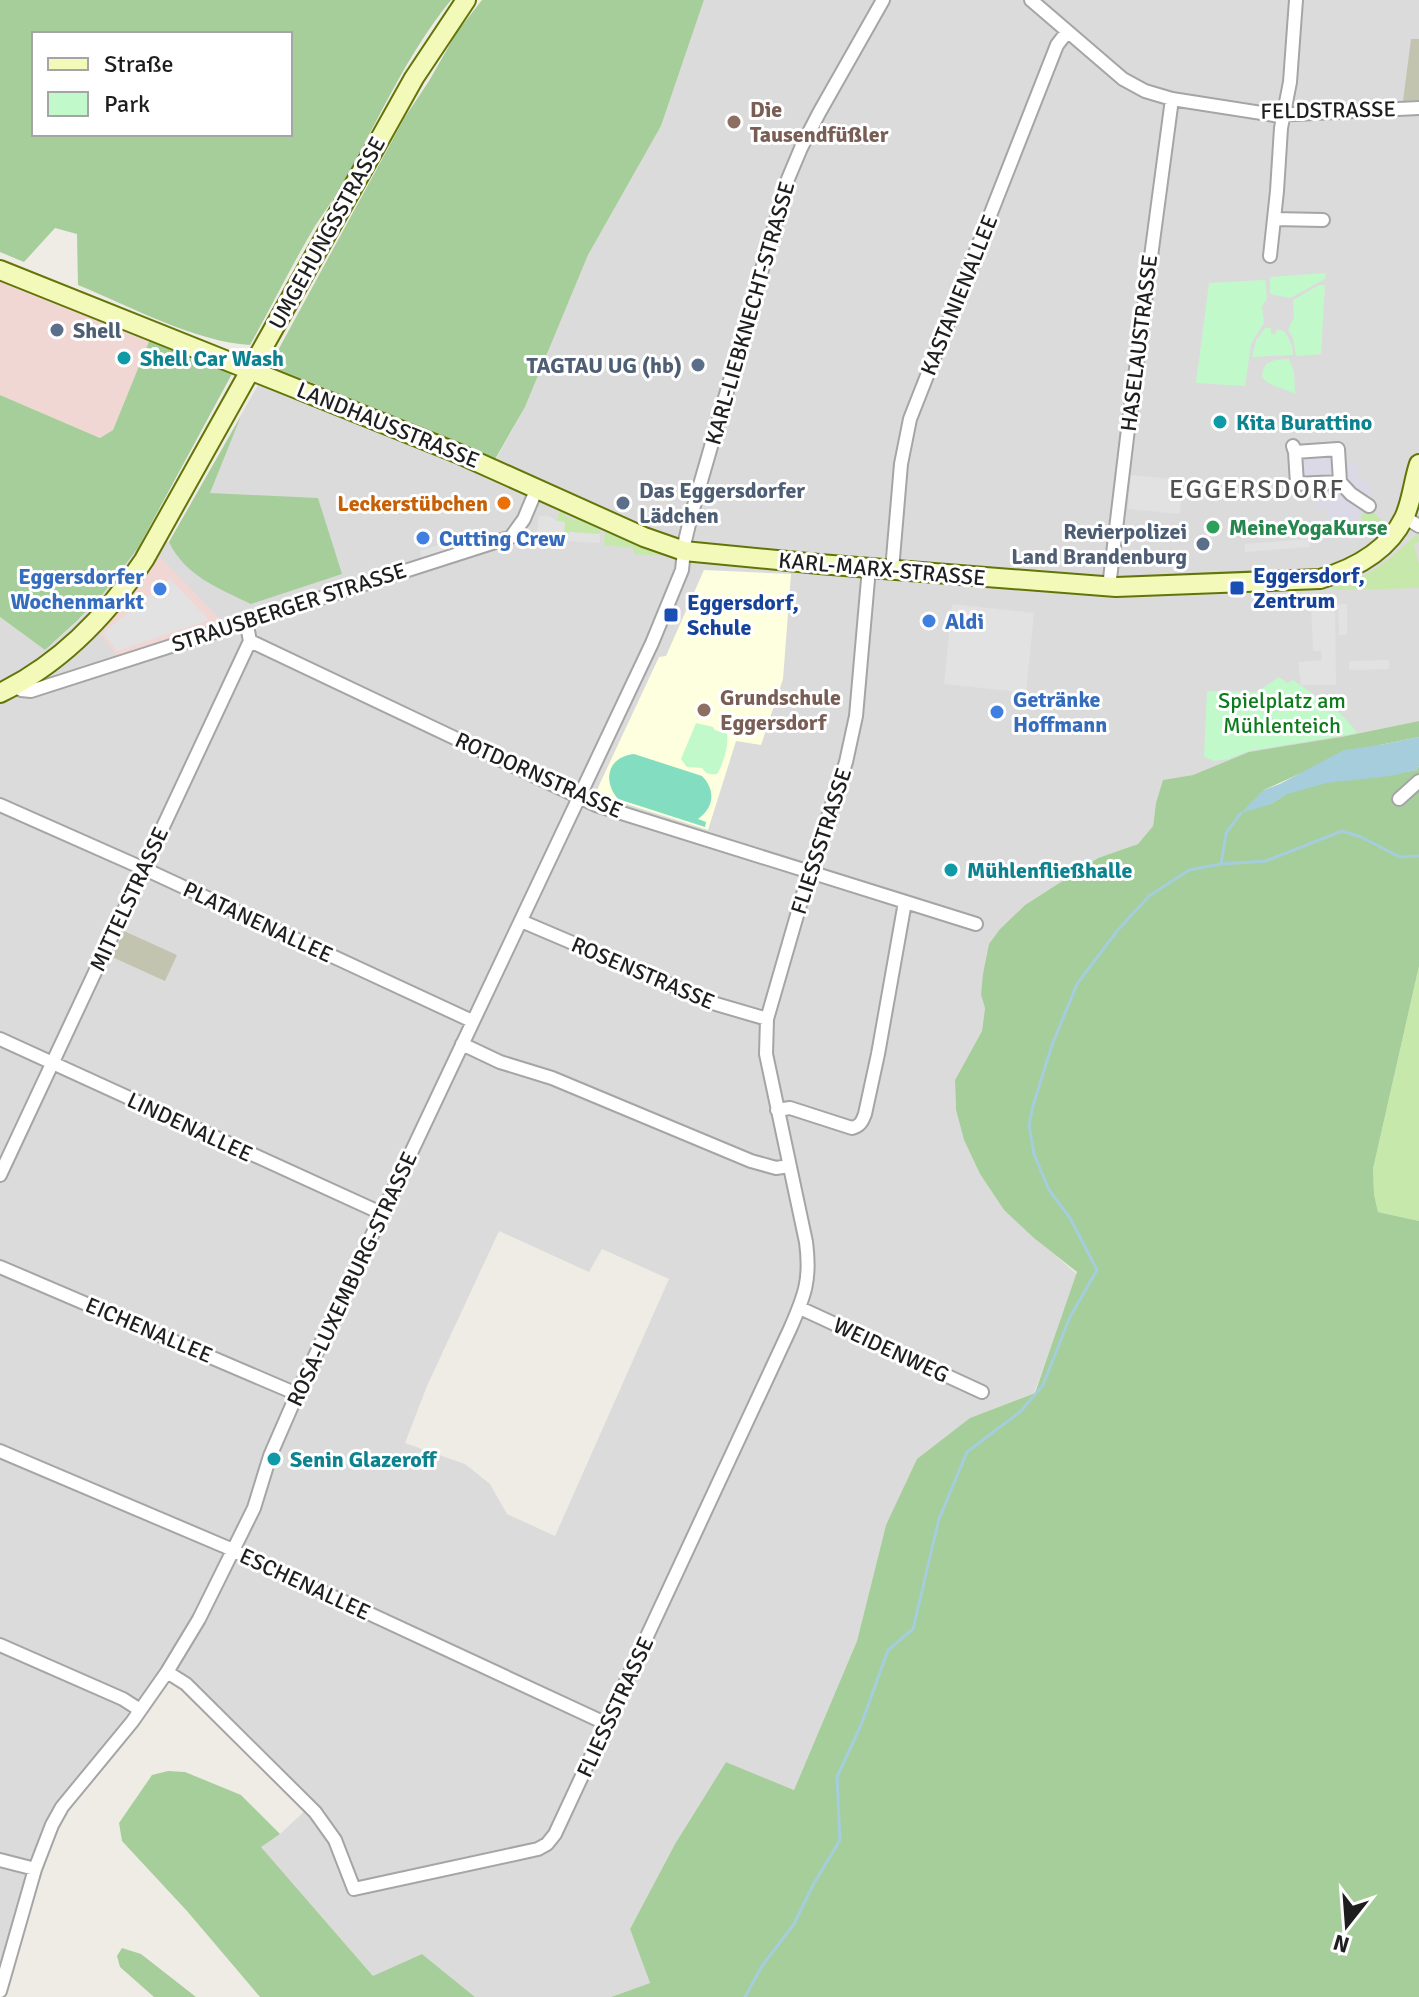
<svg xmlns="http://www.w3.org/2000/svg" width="1419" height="1997" font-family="Signika,sans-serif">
<rect width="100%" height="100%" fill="#efece5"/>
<path fill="#dcdbdb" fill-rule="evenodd" d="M704,0H1419V721L1341,737L1181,778L1156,803L1153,826L1138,844L1098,858L1074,873L1025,905L1000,929L981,995L985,1008L982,1031L955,1080L956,1110L964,1140L980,1174L1004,1210L1079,1276L1034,1393L970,1418L886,1525L857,1641L794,1790L726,1762L675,1844L630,1929L650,1983L611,1997H475L422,1954L374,1977L260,1846L280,1834L307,1809L199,1701L171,1680L156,1693L139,1724L66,1805L57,1826L4,1997H0V617L45,650L79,620L102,595L138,548L169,542L258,385L486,477L525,407L588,255L661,126ZM499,1231L589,1272L602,1249L669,1279L555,1536L507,1514L490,1484L465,1464L405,1443L427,1386Z"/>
<path fill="#f0d7d4" d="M0,277L150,339L113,430L100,438L0,395Z
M156,553L225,624L118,657L97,630Z"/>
<path fill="#fdffde" d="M704,570L791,574L783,679L761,745L736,741L708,830L595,794L659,657L666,656Z"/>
<path fill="#c3c4b0" d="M1411,39H1419V100L1403,101Z
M124,931L177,955L165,981L112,957Z"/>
<path fill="#c6e9ab" d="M1368,508L1389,526L1381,535L1360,517Z
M561,511L565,513V516L575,520L577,518L600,530V534L569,532L567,542L559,541L556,533L564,534C559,525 554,519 561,511Z
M605,532L662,556L634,554L633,548L604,545Z
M1418,533L1419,542L1414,544L1419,564V588L1337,590L1330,588C1373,576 1386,562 1418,533Z
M1419,966V1221L1378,1212L1374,1194L1373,1169Z"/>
<path fill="#a6ce9a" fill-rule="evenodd" d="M0,0H451C406,55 377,123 342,185C334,199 324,212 315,226C292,265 272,305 250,345C196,342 129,306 78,285L77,234L55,228L24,262L0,252ZM34,34H290V134H34Z
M482,0H704L661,126L588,255L525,407L494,461L373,412L323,387L280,370L281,367L276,362V354L405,117L429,81L457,32Z
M150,339L233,372L138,548L102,595L78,620L45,650L0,617V395L100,438L113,430Z
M241,416L210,493L318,498L342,574L251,604C220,589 185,576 169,542Z
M1419,721V737L1380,745L1299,774L1264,790L1271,804C1276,801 1281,797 1286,794C1323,777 1376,778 1416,770L1419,766V966L1373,1169L1374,1194L1378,1212L1419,1221V1997H611L650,1983L630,1929L675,1844L726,1762L794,1790L857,1641L886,1525L917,1459L970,1418L1035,1393L1077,1272L1034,1238L1004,1210L980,1174L964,1140L956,1110L955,1080L982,1031L985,1008L981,995L983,974L989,944L1000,929L1025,905L1098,858L1138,844L1153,826L1156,803L1163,780L1193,775L1249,752L1341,737Z
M168,1771L185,1772L241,1795L280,1834L261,1847L373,1976L422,1954L475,1997H260L187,1911L122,1841L119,1823L152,1775Z
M122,1948L141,1954L196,1997H154L120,1967L117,1956Z"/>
<path fill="#c2f9ca" d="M1326,273L1325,279L1290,298L1270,294V277Z
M1265,280L1267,298L1262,307L1264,323L1251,344L1245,386L1196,383L1209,283Z
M1319,285H1325L1321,354L1296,356L1293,338L1288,330L1294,317L1293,300Z
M1265,328H1271V334H1276L1277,329L1285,332L1292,345L1293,355L1252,357L1256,341Z
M1289,359L1294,372L1295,394C1284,387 1271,388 1262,377L1263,370L1266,364L1275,360Z
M1279,677L1287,683L1293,680C1316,697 1341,709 1357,733L1249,751L1228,759L1214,761L1204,757L1207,691L1257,692Z
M696,723L713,727L715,730L727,734C729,745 723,765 717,774C710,775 706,774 702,768L687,767L681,759Z"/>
<path fill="#83ddc0" d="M634,754L702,776C716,790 714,808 698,819L706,822L705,827L618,799C602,780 608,757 634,754Z"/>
<path fill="#e2e2e2" d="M1131,475L1183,480L1180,514L1128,509Z
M539,516H549L557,521L565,522L564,534L537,532Z
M1295,522L1296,530L1262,532V524Z
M569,532L600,534V543L568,541Z
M1310,539V547L1245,552V544Z
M454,540L456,546L422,557L420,551Z
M170,579L209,620L117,651L103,633Z
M1335,603L1336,685H1301L1298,662L1322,660L1321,651H1313L1311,604Z
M952,604L1034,613L1026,693L944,684Z
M1338,604H1347V635H1339Z
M1389,660V669L1349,670V661Z"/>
<path fill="#dad9e5" d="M1343,442L1345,464H1357L1358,475L1364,481L1370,484L1371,503L1357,519L1328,520L1327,509L1316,510L1315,498L1299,499L1294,484L1290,446Z"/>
<path fill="#a5cddc" d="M1419,737V766L1416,770L1390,776L1327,783L1287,794L1271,804L1241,813L1264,790L1280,784L1344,750L1380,745Z"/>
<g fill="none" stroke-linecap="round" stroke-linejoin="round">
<path stroke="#a5cddc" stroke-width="3" d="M1221,864L1226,833L1241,813
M745,1997L762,1966L794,1924L813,1885L840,1840L837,1777L861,1725L888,1650L913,1629L939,1519L967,1452L1021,1411L1043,1385L1070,1317L1097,1270L1070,1218L1049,1190L1034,1154L1029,1125L1033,1106L1052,1045L1077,984L1117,931L1149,896L1189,870L1221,864L1266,861L1342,831L1361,837L1400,857L1419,856"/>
<defs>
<path id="street" d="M1031,0L1123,79L1145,91L1172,99L1274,115L1419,108
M1274,219L1323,220
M1270,256L1277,191L1281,128L1290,82L1296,0
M1293,446L1295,452L1338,449L1340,482
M1295,452L1297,484
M1294,484L1340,482L1351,494L1369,506
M1404,517L1419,526
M892,570L901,464L910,419L1057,45L1067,32
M1109,587L1128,429L1172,99
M250,641L596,805L976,924
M17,684L21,690L31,691L511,537L524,519L537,488
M1399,799L1419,781
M0,805L149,871L472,1021
M521,921L716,1004L767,1019
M0,1039L381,1213
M462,1044L500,1062L552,1078L751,1161L776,1168L789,1166
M777,1110L790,1108L852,1128C860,1126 862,1122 865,1114L878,1054L905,902
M0,1175L250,641L246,621
M0,1267L297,1394
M800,1308L982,1392
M0,1451L226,1547L607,1724
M0,1645L123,1699L140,1710
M167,1672L186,1684L315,1812L335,1840L354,1889L538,1849L547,1844L555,1834L790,1329C805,1295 811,1279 806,1242L766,1054L767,1019L806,884L846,762L856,716L869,568
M0,1860L35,1869
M0,1991L35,1869L52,1825L62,1807L132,1722L167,1672L199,1619L254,1508L270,1456L297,1394L652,643L682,570L685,541L691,516L788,179L801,148L819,113L883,0"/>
<path id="secondary" d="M0,270L457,453L644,537L684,551L819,564L1116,587L1320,579C1354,569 1388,551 1404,518C1412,501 1413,482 1419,464
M0,693C60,664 108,614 144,560L414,78L466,0"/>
</defs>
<use href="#street" stroke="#a5a5a5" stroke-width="16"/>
<use href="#secondary" stroke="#627506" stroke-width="22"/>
<use href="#street" stroke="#fff" stroke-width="12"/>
<use href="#secondary" stroke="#f2f9b9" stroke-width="18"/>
</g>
<g fill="#8d6e63" stroke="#fff" stroke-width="3">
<circle cx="734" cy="122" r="8"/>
<circle cx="704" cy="710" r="8"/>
</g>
<g fill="#5c6f8a" stroke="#fff" stroke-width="3">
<circle cx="57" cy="330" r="8"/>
<circle cx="698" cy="365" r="8"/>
<circle cx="623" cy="503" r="8"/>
<circle cx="1203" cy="544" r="8"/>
</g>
<g fill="#0f9aa8" stroke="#fff" stroke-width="3">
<circle cx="124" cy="358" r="8"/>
<circle cx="1220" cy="422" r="8"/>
<circle cx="951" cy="870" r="8"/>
<circle cx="274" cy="1459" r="8"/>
</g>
<circle fill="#e8710a" stroke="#fff" stroke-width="3" cx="504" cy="503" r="8"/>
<circle fill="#2e9e5b" stroke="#fff" stroke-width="3" cx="1213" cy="527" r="8"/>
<g fill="#3f7fe0" stroke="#fff" stroke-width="3">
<circle cx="423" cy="538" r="8"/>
<circle cx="160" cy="589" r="8"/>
<circle cx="929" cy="621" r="8"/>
<circle cx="997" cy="712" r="8"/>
</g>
<g fill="#1a4fb4" stroke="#fff" stroke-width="3">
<rect x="1229" y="580" width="16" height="16" rx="4"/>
<rect x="663" y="607" width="16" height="16" rx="4"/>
</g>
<g text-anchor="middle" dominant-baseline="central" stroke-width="6" stroke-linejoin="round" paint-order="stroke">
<g font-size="22" font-weight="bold" fill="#785e54" stroke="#fff" text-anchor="start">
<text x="750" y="109">Die<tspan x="750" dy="25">Tausendfüßler</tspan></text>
<text x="720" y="697">Grundschule<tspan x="720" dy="25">Eggersdorf</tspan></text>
</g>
<g font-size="22" fill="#1e1e1e" stroke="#fff">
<text transform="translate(1328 110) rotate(-1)">FELDSTRASSE</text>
<text transform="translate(327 233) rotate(-61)">UMGEHUNGSSTRASSE</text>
<text transform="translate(959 295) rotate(-68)">KASTANIENALLEE</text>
<text transform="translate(750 313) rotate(-74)">KARL-LIEBKNECHT-STRASSE</text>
<text transform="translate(1139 343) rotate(-83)">HASELAUSTRASSE</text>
<text transform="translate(388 425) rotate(22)">LANDHAUSSTRASSE</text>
<text transform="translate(882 569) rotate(5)">KARL-MARX-STRASSE</text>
<text transform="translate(289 607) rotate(-18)">STRAUSBERGER STRASSE</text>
<text transform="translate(539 775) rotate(24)">ROTDORNSTRASSE</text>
<text transform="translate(821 841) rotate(-72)">FLIESSSTRASSE</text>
<text transform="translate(129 899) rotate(-65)">MITTELSTRASSE</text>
<text transform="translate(258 922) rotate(25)">PLATANENALLEE</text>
<text transform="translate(643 973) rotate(23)">ROSENSTRASSE</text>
<text transform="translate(190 1127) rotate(25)">LINDENALLEE</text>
<text transform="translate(352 1279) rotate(-65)">ROSA-LUXEMBURG-STRASSE</text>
<text transform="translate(149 1330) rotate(23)">EICHENALLEE</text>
<text transform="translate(891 1350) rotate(25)">WEIDENWEG</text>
<text transform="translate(305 1584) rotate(25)">ESCHENALLEE</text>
<text transform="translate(615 1707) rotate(-65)">FLIESSSTRASSE</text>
</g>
<g font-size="22" font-weight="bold" fill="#4e5e75" stroke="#fff" text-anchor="start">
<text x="73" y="330">Shell</text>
<text x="682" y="365" text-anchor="end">TAGTAU UG (hb)</text>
<text x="639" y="490">Das Eggersdorfer<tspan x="639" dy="25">Lädchen</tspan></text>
<text x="1187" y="531" text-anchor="end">Revierpolizei<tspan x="1187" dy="25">Land Brandenburg</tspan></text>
</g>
<g font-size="22" font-weight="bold" fill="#0d838f" stroke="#fff" text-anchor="start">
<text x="140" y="358">Shell Car Wash</text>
<text x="1236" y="422">Kita Burattino</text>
<text x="967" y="870">Mühlenfließhalle</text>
<text x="290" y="1459">Senin Glazeroff</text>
</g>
<g font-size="22" font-weight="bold" fill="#c56008" stroke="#fff" text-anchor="end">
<text x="488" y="503">Leckerstübchen</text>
</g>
<g font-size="22" font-weight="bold" fill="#27864d" stroke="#fff" text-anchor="start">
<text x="1229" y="527">MeineYogaKurse</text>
</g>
<g font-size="22" font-weight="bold" fill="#366cbe" stroke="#fff" text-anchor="start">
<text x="439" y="538">Cutting Crew</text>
<text x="144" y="576" text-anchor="end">Eggersdorfer<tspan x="144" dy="25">Wochenmarkt</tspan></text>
<text x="945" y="621">Aldi</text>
<text x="1013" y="699">Getränke<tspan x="1013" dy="25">Hoffmann</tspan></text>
</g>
<g font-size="22" font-weight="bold" fill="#164399" stroke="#fff" text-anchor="start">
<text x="1253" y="575">Eggersdorf,<tspan x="1253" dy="25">Zentrum</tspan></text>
<text x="687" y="602">Eggersdorf,<tspan x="687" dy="25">Schule</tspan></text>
</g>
<g font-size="22" fill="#0d7c1d" stroke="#fff">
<text x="1282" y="700">Spielplatz am<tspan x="1282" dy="25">Mühlenteich</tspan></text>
</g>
<g font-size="26" letter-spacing="2" fill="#515151" stroke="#fff">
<text x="1257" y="490">EGGERSDORF</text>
</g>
</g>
<rect x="32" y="32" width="260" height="104" fill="#ffffff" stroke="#a5a5a5" stroke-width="2"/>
<rect x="48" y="58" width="40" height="12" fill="#f2f9b9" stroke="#a5a5a5" stroke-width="2"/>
<text x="104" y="72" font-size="24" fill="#1e1e1e">Straße</text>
<rect x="48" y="92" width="40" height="24" fill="#c2f9ca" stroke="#a5a5a5" stroke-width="2"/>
<text x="104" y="112" font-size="24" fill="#1e1e1e">Park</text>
<g transform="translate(1347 1925) rotate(197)" stroke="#ffffff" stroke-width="6" paint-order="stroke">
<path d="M0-6L14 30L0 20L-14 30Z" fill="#1e1e1e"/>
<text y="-12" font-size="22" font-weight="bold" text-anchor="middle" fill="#1e1e1e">N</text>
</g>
</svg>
